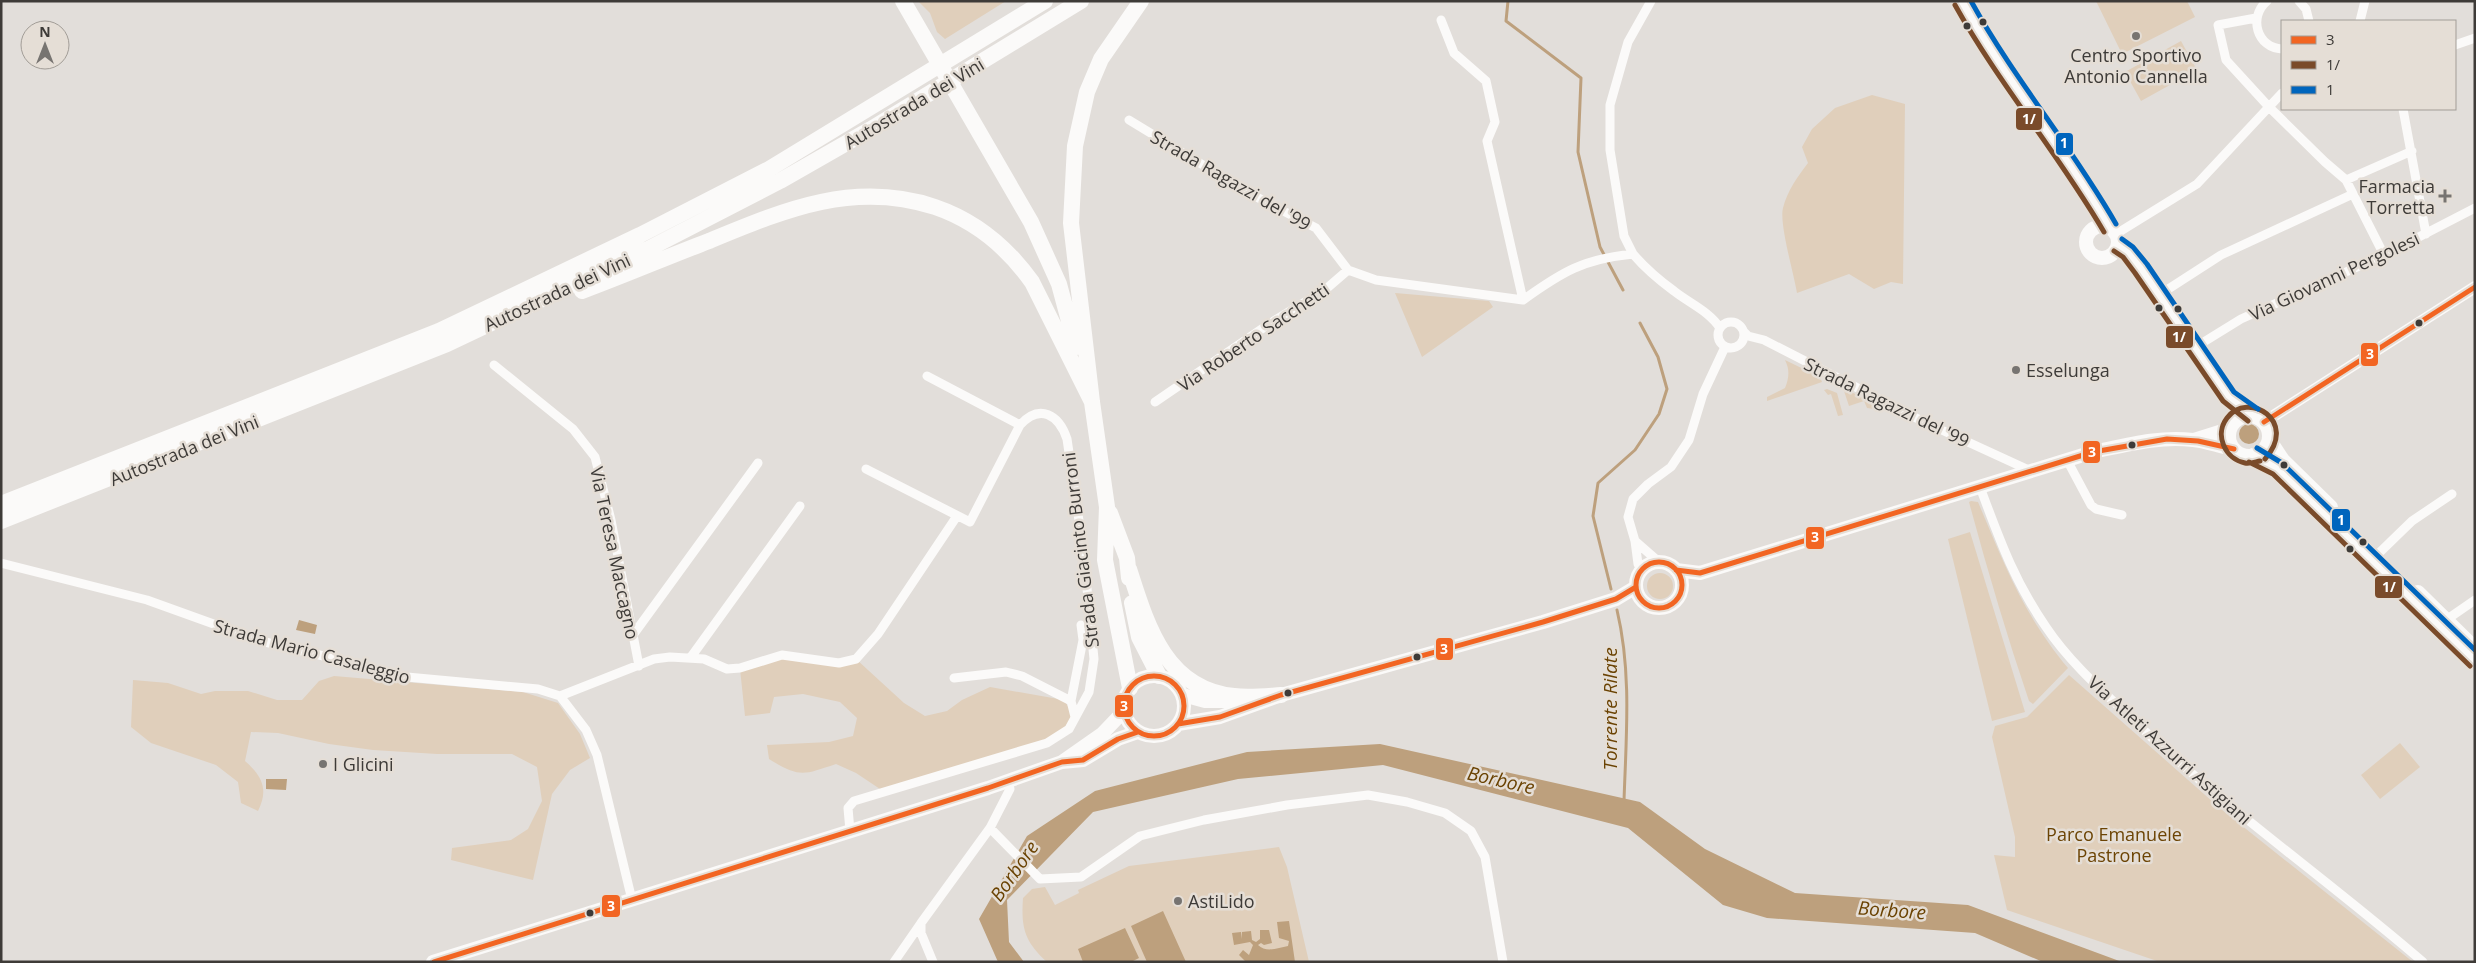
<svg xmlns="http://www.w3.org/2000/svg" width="2476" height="963" font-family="'Open Sans',sans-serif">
<rect width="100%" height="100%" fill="#e2deda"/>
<path fill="#e0cfbb" d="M918,1H1006L945,39L937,32L930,13Z
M2096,1H2187L2195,17L2122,54Z
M2181,41L2197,70L2141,101L2125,72Z
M1872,95L1905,104L1903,284L1891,282L1874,289L1849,274L1797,293C1794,274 1779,224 1783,208C1787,191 1798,176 1808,163L1802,147L1812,129L1835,108Z
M1395,293L1489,301L1493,307L1422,357Z
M1785,360L1820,377L1822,382L1767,401V397L1785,388C1789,378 1790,370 1785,360Z
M1843,388L1878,405L1876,412L1874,409L1867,408L1864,401L1849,406Z
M1827,389L1837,393L1843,415L1838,416L1831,394L1828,395L1824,390Z
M1971,501L1978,502C2005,566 2023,614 2068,668L2033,704L2029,701C2007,636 1987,569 1969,502Z
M1970,532L2025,712L1992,721L1948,539Z
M1647 586a13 13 0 1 1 26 0a13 13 0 1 1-26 0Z
M782,655L823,661L856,659L904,703L925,716L947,711L962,700L990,687L1064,700L1075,717L1069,729L1047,743L883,791L856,773L836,764C803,775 800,778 769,759L767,745L829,742L853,736L857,718L840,702L803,694L774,697L770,713L745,716L740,669Z
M2069,675L2221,809L2413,962H2160L2007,910L1994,855L2015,857V837L1992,737L1995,726L2027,717Z
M334,676L523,692L558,703L580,734L590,758L570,770L552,794L533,880L451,860L452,848L511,840L528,829L542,801L537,767L512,754H437L373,750L329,744L278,733L251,732L245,761C262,776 269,789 258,811L241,803L238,782L216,765L151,743L131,727L133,680L168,683L201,694L215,691H248L277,700H302L319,681Z
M2400,743L2420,767L2380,799L2361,775Z
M1279,847L1287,867L1309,962H1047C1024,941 1021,927 1023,898L1032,889L1045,887L1055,905L1079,893L1078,890L1129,866Z"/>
<path fill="#bda07d" d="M2239 434a10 10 0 1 1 20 0a10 10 0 1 1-20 0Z
M299,620L317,625L315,634L296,630Z
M1380,744L1640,802L1705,849L1795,893L1968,905L2122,962H2043L1975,933L1767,918L1723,905L1628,828L1383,765L1238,779L1093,812L1007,900L1009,942L1024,962H998L979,919L1027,836L1095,791L1247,752Z
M266,779H287L286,790L266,789Z
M1163,911L1186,962H1147L1131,926Z
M1289,921L1295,962H1246L1239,955L1243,950L1249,955L1253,945L1250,942L1234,945L1232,933L1241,932L1242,939V932L1251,931L1252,940L1256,942L1260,939V930H1269L1272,943L1264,945L1261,943L1258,945C1266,953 1278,948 1288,946L1289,941L1279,938L1277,922Z
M1125,928L1139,958L1131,962H1083L1078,949Z"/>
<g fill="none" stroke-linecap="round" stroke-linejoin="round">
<path stroke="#bda07d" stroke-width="3" d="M1508,1L1506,21L1581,78L1578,152L1600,247L1623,290
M1611,589L1593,516L1598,483L1635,450L1659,414L1667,389L1658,357L1640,323
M1617,610C1632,673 1626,738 1624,801"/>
<path stroke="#fbfaf9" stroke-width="9" d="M2267,1C2248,17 2257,48 2282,49
M2299,1L2306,9L2309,21
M2256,18L2218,25L2226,60L2269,107L2325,162L2346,180L2384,255
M1441,20L1454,53L1486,81L1495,122L1487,141L1523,300
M2360,21L2365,1
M2455,45L2475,38
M2403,109L2426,234
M1129,120L1249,193L1316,228L1348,270L1376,280L1523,300C1562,272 1583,259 1633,254C1645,268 1659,280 1674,291C1689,303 1709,311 1720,328
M2346,180L2412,151
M2116,234L2197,184L2282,93
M1633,254L1624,236L1610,150V105L1628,42L1651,1
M2159,295L2221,255L2353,194
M1718 335a13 13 0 1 1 26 0a13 13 0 1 1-26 0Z
M1744,332L1748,336L1764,340L1920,420L2031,471
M2194,348L2241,319L2384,255L2475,208
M494,365L573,429L595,457L611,520L639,666
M927,376L1020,425
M1155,402L1269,324L1326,289L1348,270
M2067,460L2091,505L2096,509L2122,515
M1980,487C1999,538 2014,581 2046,627C2068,660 2099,688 2128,715C2220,805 2326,878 2423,962
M1635,541L1628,517L1633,499L1648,484L1671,467L1689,440L1703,394L1725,347
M2378,554L2412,521L2452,494
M1,563L147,600L261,641L340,660L379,672L407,677L538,689L560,696L586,730L597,755L632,900
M1643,569L1638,564L1635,541L1659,562
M2446,620L2475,600
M633,635L758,463
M691,657L800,506
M954,678L1006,672L1022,676L1071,701L1075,717
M560,696L654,659L670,657L704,659L727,669L740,668L782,655L839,663L856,659L878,634L957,516
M1071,701L1083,640L1081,625
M990,828L1040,879L1081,877L1140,836L1204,820L1287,805L1368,795L1407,802L1445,813L1471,831L1485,857L1503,962
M850,831L848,808L854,801L1047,743L1069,729L1089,692L1094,659L1083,548L1067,439C1059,415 1040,403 1020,425L970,522L866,469
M894,962L921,923
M933,962L921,933V923L990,828L1010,789L1008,782"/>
<path stroke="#fbfaf9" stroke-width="12" d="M2264,422L2475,287"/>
<path stroke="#fbfaf9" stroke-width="14" d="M1962,1L1987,46L2092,197L2110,228
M2086 242a16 16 0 1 1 32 0a16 16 0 1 1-32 0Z
M2118,245L2128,252L2141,269L2229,397L2253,415
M2229 436a20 20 0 1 1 40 0a20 20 0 1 1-40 0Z
M2269,439L2283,460L2331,507
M2194,440L2229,429
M2253,455L2277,468L2475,661
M1636 585a23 23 0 1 1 46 0a23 23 0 1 1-46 0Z
M1676,570L1700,573L2093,452C2127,445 2158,436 2193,440C2206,441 2220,447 2234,449
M2418,592L2475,648
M1124 706a30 30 0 1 1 60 0a30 30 0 1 1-60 0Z
M1183,695L1205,701H1238
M1178,724L1220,717L1281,695L1543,622L1616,599L1636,587
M1062,762L1102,734L1124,711
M433,962L988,788L1062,762L1083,760L1118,739L1138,732"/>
<path stroke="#fbfaf9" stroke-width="16" d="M903,1L1031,222L1059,284L1076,347
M582,291C625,275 667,257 709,241C784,210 854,180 935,207C976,221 1007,247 1032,282L1092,402
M1,504L439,331L640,235L769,169L1045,1
M1110,513L1127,558L1129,578
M1,521L447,344L648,249L780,181L871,129L1081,1
M1129,569C1147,625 1165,689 1234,696C1249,698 1266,696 1281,695
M1132,603L1139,637L1159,676
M1130,688L1105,560L1107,507L1092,402L1071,223L1075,146L1087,92L1101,59L1141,1"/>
<defs>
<path id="bus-1" d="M2264,422L2475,287
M1636 585a23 23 0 1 1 46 0a23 23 0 1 1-46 0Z
M1676,570L1700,573L2093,452L2167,439L2198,441L2234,449
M1124 706a30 30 0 1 1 60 0a30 30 0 1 1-60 0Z
M1178,724L1220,717L1281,695L1543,622L1616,599L1636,587
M434,962L988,788L1062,762L1083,760L1118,739L1138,732"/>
<path id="bus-2" d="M1955,5C1999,84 2058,153 2104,232
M2114,251L2123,257L2135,273L2223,401L2248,421
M2260,461C2255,462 2250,464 2245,463C2225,459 2214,435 2227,418C2248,390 2299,421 2265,459
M2249,462L2273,474L2470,666"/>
<path id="bus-3" d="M1971,1C2014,79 2072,147 2116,224
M2122,239L2133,247L2147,264L2234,392L2258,409
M2257,448L2282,463L2475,650"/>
</defs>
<use href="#bus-1" stroke="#e5ded6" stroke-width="9"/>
<use href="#bus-2" stroke="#e5ded6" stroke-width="9"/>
<use href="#bus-3" stroke="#e5ded6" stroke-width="9"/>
<use href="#bus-1" stroke="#f26522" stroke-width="5"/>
<use href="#bus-2" stroke="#7a4b2a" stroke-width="5"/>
<use href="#bus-3" stroke="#0065bd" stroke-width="5"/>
</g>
<g fill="#3e3b38" stroke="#e5ded6" stroke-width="2">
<circle cx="1983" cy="22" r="4.5"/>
<circle cx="1967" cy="26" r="4.5"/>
<circle cx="2159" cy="308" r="4.5"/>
<circle cx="2178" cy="309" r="4.5"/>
<circle cx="2419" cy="323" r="4.5"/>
<circle cx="2132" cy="445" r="4.5"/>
<circle cx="2284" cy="465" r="4.5"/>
<circle cx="2363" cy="542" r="4.5"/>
<circle cx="2350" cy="549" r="4.5"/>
<circle cx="1417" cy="657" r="4.5"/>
<circle cx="1288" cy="693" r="4.5"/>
<circle cx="590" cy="913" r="4.5"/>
</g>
<g fill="#777471" stroke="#e5ded6" stroke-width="2">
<circle cx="2136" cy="36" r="5"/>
<path d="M2442.5 188.5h5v5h5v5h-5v5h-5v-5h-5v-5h5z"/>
<circle cx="2016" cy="370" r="5"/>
<circle cx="323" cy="764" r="5"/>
<circle cx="1178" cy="901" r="5"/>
</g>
<g text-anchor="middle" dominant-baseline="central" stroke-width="5" stroke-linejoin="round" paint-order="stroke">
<g font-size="18" fill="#3e3b38" stroke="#e5ded6" text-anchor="start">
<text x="2136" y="55" text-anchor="middle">Centro Sportivo<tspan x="2136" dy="21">Antonio Cannella</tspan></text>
<text x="2435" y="186" text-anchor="end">Farmacia<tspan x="2435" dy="21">Torretta</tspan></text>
<text x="2026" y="370">Esselunga</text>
<text x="333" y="764">I Glicini</text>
<text x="1188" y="901">AstiLido</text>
</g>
<g font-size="18" fill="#3e3b38" stroke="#e5ded6">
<text transform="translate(914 103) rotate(-31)">Autostrada dei Vini</text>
<text transform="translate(1231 180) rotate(30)">Strada Ragazzi del '99</text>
<text transform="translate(2334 276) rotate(-25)">Via Giovanni Pergolesi</text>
<text transform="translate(557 292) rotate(-25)">Autostrada dei Vini</text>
<text transform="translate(1253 337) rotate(-34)">Via Roberto Sacchetti</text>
<text transform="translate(1887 402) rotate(26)">Strada Ragazzi del '99</text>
<text transform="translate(184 450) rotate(-22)">Autostrada dei Vini</text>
<text transform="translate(1080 550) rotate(-97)">Strada Giacinto Burroni</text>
<text transform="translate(615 553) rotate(78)">Via Teresa Maccagno</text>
<text transform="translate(312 651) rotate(15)">Strada Mario Casaleggio</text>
<text transform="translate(2170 750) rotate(42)">Via Atleti Azzurri Astigiani</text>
</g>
<g font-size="18" fill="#6c4404" stroke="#e5ded6">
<text x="2114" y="834">Parco Emanuele<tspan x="2114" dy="21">Pastrone</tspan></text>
</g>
<g font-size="19" font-style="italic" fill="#6a4202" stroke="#e5ded6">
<text transform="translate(1610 709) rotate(-90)">Torrente Rilate</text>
<text transform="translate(1501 780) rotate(13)">Borbore</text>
<text transform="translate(1014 871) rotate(-55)">Borbore</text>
<text transform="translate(1892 910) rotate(4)">Borbore</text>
</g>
</g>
<g stroke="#e5ded6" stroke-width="2">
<rect x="2015" y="107" width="28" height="24" rx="5" fill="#7a4b2a"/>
<rect x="2055" y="132" width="19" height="24" rx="5" fill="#0065bd"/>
<rect x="2165" y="325" width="29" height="24" rx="5" fill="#7a4b2a"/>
<rect x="2360" y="342" width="19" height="25" rx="5" fill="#f26522"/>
<rect x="2082" y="440" width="19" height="24" rx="5" fill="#f26522"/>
<rect x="2331" y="508" width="20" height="24" rx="5" fill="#0065bd"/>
<rect x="1805" y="526" width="20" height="24" rx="5" fill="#f26522"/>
<rect x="2374" y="575" width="29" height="24" rx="5" fill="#7a4b2a"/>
<rect x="1435" y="637" width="19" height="24" rx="5" fill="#f26522"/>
<rect x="1114" y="694" width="20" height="24" rx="5" fill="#f26522"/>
<rect x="601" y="894" width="20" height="24" rx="5" fill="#f26522"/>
</g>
<g font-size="14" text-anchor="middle" font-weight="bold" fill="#fff">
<text x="2029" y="124">1/</text>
<text x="2064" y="148">1</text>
<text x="2179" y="342">1/</text>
<text x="2370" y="359">3</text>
<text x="2092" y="457">3</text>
<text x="2341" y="525">1</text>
<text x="1815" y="542">3</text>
<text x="2389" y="592">1/</text>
<text x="1444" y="654">3</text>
<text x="1124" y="711">3</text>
<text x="611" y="911">3</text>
</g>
<rect width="2476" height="963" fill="none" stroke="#3e3b38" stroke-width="5"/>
<rect x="2281" y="20" width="175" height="90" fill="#e5ded6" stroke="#a29d97"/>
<rect x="2291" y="36" width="25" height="8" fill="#f26522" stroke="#a29d97"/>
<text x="2326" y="45" font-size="15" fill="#3e3b38">3</text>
<rect x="2291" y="61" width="25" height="8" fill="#7a4b2a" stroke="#a29d97"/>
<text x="2326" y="70" font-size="15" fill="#3e3b38">1/</text>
<rect x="2291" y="86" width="25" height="8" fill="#0065bd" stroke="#a29d97"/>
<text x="2326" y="95" font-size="15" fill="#3e3b38">1</text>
<g transform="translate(45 45)"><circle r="24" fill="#e5ded6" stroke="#a29d97"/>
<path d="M0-4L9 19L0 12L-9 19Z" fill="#777471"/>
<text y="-8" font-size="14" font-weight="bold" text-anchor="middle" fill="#3e3b38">N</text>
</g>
</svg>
